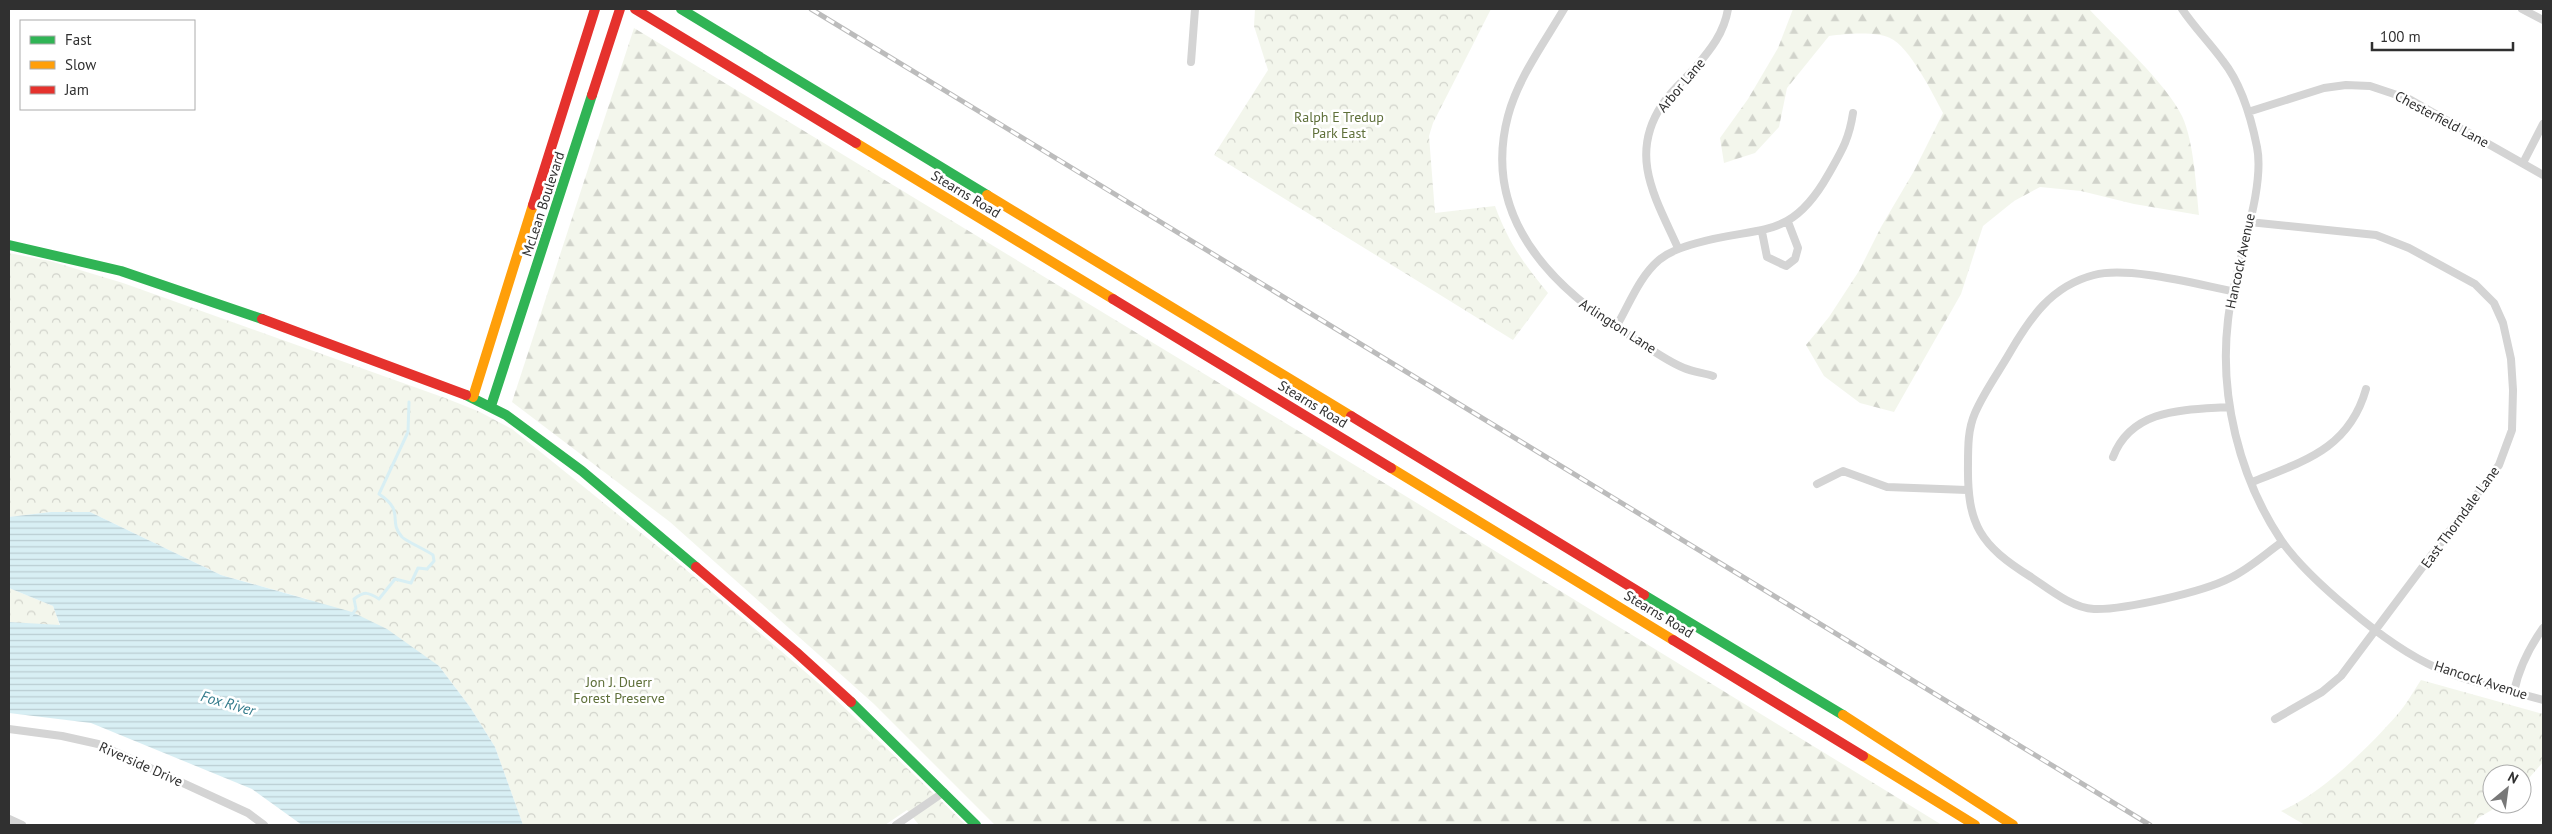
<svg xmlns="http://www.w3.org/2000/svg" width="2552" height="834" font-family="'PT Sans',sans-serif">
<defs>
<pattern id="forest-firs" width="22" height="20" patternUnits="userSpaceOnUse" patternTransform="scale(1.25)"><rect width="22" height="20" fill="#f3f6ec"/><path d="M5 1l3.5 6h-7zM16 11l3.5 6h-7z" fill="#d1d3cb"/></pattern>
<pattern id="park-crowns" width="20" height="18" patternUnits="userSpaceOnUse" patternTransform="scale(1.25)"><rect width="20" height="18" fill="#f3f6ec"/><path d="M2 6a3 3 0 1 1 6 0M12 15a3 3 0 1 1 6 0" fill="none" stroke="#d1d3cb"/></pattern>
<pattern id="water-rules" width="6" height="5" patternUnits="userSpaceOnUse" patternTransform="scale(1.25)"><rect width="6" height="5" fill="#d8eff4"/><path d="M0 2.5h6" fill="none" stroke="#bacdd2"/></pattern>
</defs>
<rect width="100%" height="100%" fill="#fff"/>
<path fill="url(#forest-firs)" d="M1793,9H2089C2115,37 2166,83 2182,116C2194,142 2196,186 2199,215L2134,204L2081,191L2040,187L2014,201L1983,226L1961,294L1894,412L1860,403L1824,376L1806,345L1829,317L1859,271L1881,227L1914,171L1943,113C1933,94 1909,46 1890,38C1874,31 1846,34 1829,36L1787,88L1779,127L1755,153L1724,163L1720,138L1748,99L1778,48Z
M634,28L1381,481L1942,825H995L874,704L670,522L512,402Z"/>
<path fill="url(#park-crowns)" d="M1255,9H1491L1433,123L1429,136L1435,213L1495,206C1508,242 1524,264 1548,293L1513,340L1214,155L1268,70L1254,26Z
M9,253L50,261L123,283L445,398L478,411L512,429L677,562L824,688L966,825H919L907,810L885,825H523L495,747L470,707L439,666L307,599L221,575L90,512H51L9,517Z
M9,588L53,606L60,626L9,622Z
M2421,680L2543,714V762L2522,786V774H2492V804H2502L2478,818L2473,825H2305L2281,811C2320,795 2368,748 2397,715C2406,705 2413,692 2421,680Z"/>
<path fill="url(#water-rules)" d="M51,512H90L221,575L352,612L387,629L439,666L470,707L495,747L523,825H302L252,789L91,723L9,713V622L60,625L53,606L9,588V517Z"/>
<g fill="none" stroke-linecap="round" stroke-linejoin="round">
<path stroke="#d8eff4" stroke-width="3" d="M351,616L356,609L354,599C365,591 368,592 379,599L395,579L411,583L418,568L427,569L434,561L433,555C426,550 404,540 402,537C387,520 406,512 379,494L408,432L409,402"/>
<path stroke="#d4d4d4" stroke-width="8" d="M1564,9C1544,43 1518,78 1508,116C1481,218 1553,289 1632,337C1648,347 1666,361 1684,368C1693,372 1704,373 1713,376
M2182,9C2194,27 2210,43 2223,61C2242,85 2251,117 2257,147C2266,191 2233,271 2228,320C2219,395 2239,477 2281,540C2299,566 2325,589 2349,609C2376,632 2405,654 2437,668C2471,683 2508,690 2543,700
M2522,9L2543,20
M1191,62L1195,9
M2248,112L2324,88L2346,85L2370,86L2409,99L2543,175
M2523,163L2543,124
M2249,222L2376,235L2409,248L2475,284L2494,303L2503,323L2511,359L2513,390L2512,430L2499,465L2341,676L2322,692L2275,719
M1762,232L1767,257L1786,266L1795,259L1798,248L1788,222
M1678,248C1656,199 1628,156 1662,105C1671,91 1684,80 1695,68C1711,49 1724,33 1728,9
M2232,291C2196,284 2128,266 2094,275C2051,286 2030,318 2009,354C1998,373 1984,392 1975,413C1968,429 1968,446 1968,464C1967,525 1980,545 2031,577C2049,589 2072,608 2094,609C2124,610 2203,592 2230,578C2249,569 2265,554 2282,542
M1616,327C1629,305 1639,277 1659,260C1670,251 1683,247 1697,243C1760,225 1790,242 1828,175C1841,152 1849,140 1853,113
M2113,457C2132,408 2184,410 2229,407
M2252,482C2304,461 2349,449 2366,389
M1817,484L1843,471L1887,487L1967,490
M2514,692C2519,667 2529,648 2543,628
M9,729L62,736L98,744L248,813L264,825
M9,819L22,825
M896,825L944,792"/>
<path stroke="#30b455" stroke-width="10" d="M681,9L987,195
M9,245L121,271L262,319
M466,395L506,415L582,471L696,567
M491,406L592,95
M1644,595L1843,715
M851,702L976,825"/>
<path stroke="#ff9f0a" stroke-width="10" d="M856,143L1113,299
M987,195L1351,416
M473,397L533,205
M1391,468L1673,640
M1843,715L2013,825
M1863,756L1975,825"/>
<path stroke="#e5322d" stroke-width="10" d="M635,9L856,143
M592,95L620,9
M533,205L595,9
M1113,299L1391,468
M262,319L466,395
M1351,416L1644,595
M696,567L796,652L851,702
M1673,640L1863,756"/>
<defs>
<path id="rail" d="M811,9L2150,825"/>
</defs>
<use href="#rail" stroke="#bcbcbc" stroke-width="5"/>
<use href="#rail" stroke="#fff" stroke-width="3" stroke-dasharray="9" stroke-linecap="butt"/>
</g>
<g text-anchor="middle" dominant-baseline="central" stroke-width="5" stroke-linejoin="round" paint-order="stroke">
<g font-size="14" fill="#303030" stroke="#fff">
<text transform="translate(1681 85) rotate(-50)">Arbor Lane</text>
<text transform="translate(2442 119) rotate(28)">Chesterfield Lane</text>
<text transform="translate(966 194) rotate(31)">Stearns Road</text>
<text transform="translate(543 204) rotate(-72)">McLean Boulevard</text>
<text transform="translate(2240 261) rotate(-78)">Hancock Avenue</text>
<text transform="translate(1618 326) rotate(33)">Arlington Lane</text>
<text transform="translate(1313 404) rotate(31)">Stearns Road</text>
<text transform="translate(2460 517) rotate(-54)">East Thorndale Lane</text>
<text transform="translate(1659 614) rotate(31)">Stearns Road</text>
<text transform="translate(2481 680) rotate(18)">Hancock Avenue</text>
<text transform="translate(141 764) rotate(24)">Riverside Drive</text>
</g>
<g font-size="14" fill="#5e6f39" stroke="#fff">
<text x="1339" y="117">Ralph E Tredup<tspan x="1339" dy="16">Park East</tspan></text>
<text x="619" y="682">Jon J. Duerr<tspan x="619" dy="16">Forest Preserve</tspan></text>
</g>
<g font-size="15" font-style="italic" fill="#337b8b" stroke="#fff">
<text transform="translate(228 703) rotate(16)">Fox River</text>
</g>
</g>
<rect width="2552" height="834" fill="none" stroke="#303030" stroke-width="20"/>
<rect x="20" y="20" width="175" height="90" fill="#ffffff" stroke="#acacac"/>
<rect x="30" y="36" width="25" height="8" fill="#30b455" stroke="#acacac"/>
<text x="65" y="45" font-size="15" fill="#303030">Fast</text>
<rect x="30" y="61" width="25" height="8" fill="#ff9f0a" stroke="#acacac"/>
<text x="65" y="70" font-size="15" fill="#303030">Slow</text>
<rect x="30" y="86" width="25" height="8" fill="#e5322d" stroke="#acacac"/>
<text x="65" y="95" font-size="15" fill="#303030">Jam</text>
<g transform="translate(2507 789) rotate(29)"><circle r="24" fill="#ffffff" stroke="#acacac"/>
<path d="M0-4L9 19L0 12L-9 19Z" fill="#787878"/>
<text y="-8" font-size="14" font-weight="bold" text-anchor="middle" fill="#303030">N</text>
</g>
<path d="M2372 42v8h141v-8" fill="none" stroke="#303030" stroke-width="2.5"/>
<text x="2380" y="42" font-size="15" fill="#303030" stroke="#ffffff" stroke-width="4" paint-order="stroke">100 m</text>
</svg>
